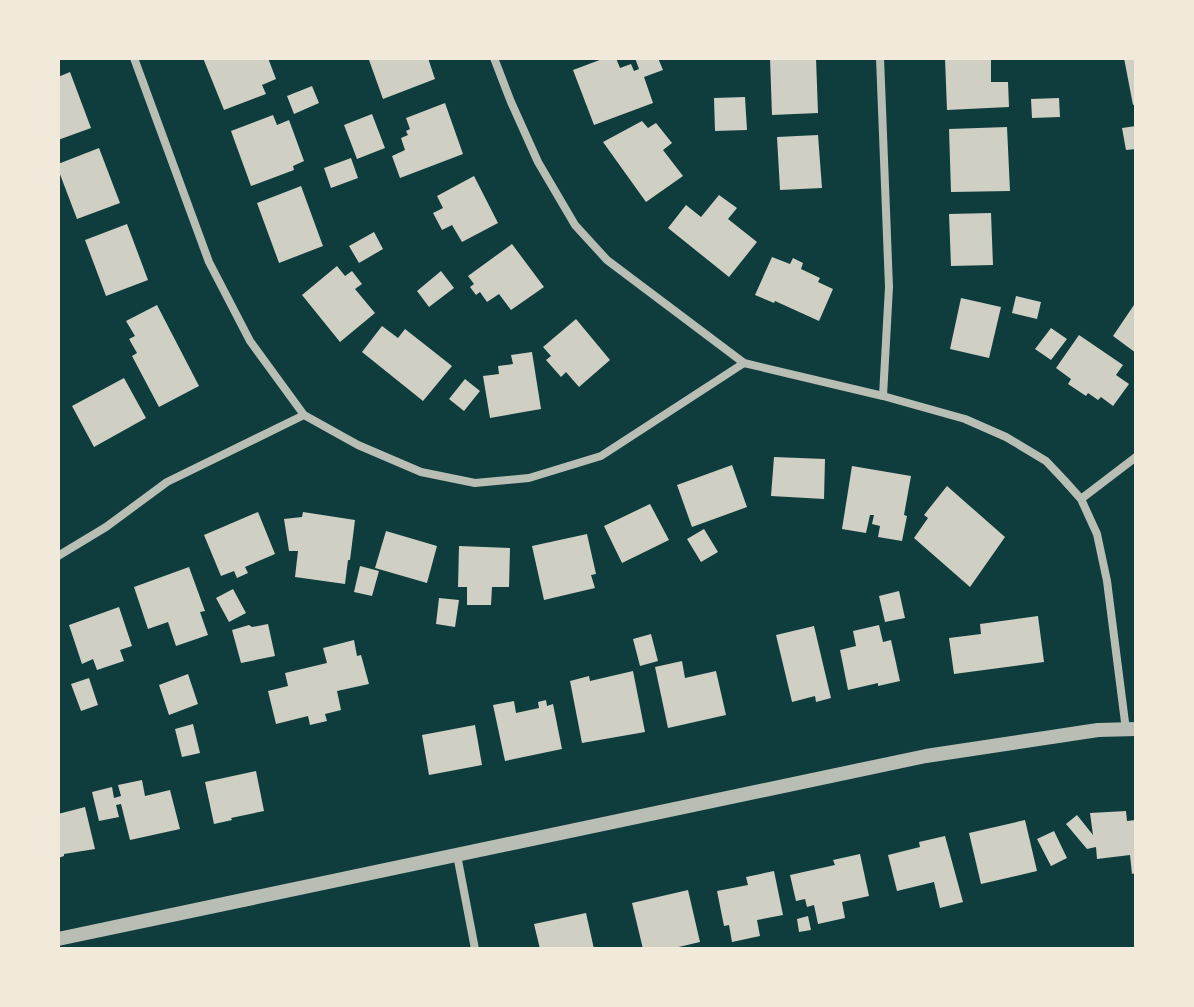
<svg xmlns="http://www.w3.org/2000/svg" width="1194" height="1007" font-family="Montserrat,sans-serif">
<rect width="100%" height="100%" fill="#0f3d3e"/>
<path fill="#cfcfc3" d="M203,58H268L276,79L262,85L266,94L224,110Z
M375,58H428L435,79L383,99L369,60Z
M605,58H616L620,68L631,64L634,71L639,69L635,58H658L663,70L644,77L653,103L594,125L573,70Z
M770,58H816L818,113L772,115Z
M945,58H991V82H1008L1009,107L947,110Z
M1124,58H1136V104L1133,105Z
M70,72L91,128L58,140V77Z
M312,86L319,103L294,114L287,96Z
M745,97L747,130L715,131L714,98Z
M1059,98L1060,117L1032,118L1031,99Z
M445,103L463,154L400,178L392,156L405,150L401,138L408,135L406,131L410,129L406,118Z
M372,114L385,148L357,159L344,125Z
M273,115L277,125L289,120L304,161L293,166L294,170L251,186L231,131Z
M642,121L648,128L656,123L672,143L663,150L683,176L646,202L603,142Z
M1136,126V149L1126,150L1122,128Z
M1007,127L1010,191L951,192L949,129Z
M818,135L822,188L780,190L777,137Z
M99,148L120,203L77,219L58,169V164Z
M351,158L358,178L331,188L324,168Z
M474,176L498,223L462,242L452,225L442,230L433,213L443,208L437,196Z
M301,186L323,246L279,263L257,203Z
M719,195L737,208L728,219L757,242L729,277L668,228L686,205L701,217Z
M991,213L993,265L951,266L949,214Z
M127,224L148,280L106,296L85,240Z
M374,232L383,249L359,263L349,246Z
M512,244L544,287L511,310L499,294L487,302L480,292L476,295L470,287L474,284L468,276Z
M772,257L790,264L793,258L803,263L801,269L820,278L818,282L833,289L819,321L775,301L774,303L755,295Z
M337,266L345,276L352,271L362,284L355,289L375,313L340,342L302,295Z
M441,271L454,288L429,307L417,291Z
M1016,296L1041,302L1037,319L1012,313Z
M961,298L1001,307L989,358L950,349Z
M1136,302V353L1113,336Z
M157,305L199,386L159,407L132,356L137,353L129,339L135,336L126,321Z
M576,319L610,360L579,387L566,372L561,377L546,360L551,356L543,347Z
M382,326L398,338L405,329L452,366L423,401L362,352Z
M1051,328L1067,339L1051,360L1035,349Z
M1079,335L1123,365L1116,375L1129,384L1113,406L1101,397L1098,400L1088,393L1086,396L1068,384L1071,379L1056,368Z
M532,352L541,409L490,418L483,376L499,374L498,366L513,364L511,355Z
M124,378L146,418L94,447L72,406Z
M465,379L480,391L464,411L449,399Z
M774,457L825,459L824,499L771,496Z
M732,465L747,507L692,527L677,485Z
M852,466L911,476L904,515L907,516L902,541L878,537L880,526L872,524L874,515H870L866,533L842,529Z
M947,486L1005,537L970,587L914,538L928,518L924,515Z
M650,504L669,540L622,563L604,526Z
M258,512L275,554L245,567L248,573L237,578L234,571L221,576L204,535Z
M303,512L355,520L350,560H348L345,584L295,577L298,551H289L284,519L302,517Z
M704,529L718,552L701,562L687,539Z
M386,531L437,546L427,583L375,568Z
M587,534L596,574L591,575L595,588L544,600L532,546Z
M459,546L510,548L509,587H492L491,605H467V587H458Z
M360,566L379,571L372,596L354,592Z
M189,567L205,611L200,612L208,635L176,646L168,622L148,629L134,587Z
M233,589L246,613L229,622L216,598Z
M899,591L905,618L885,622L879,596Z
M439,598L459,600L455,627L436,624Z
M119,607L132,646L120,650L124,661L97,670L93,659L82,664L69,625Z
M1038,616L1044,662L954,674L949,638L981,634L980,624Z
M268,624L275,656L241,663L232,630L249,625L252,627Z
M879,625L883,642L891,640L900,681L878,686V683L848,690L840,650L856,646L853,631Z
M814,626L831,698L816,702L815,696L792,702L776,635Z
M651,634L658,661L640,666L633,639Z
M354,640L357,656L361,655L369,684L337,691L341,710L325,714L327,721L310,725L308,716L276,724L268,691L288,686L285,673L327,663L323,648Z
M682,661L685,678L716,671L726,715L668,728L655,667Z
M633,671L645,732L582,743L570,681L589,676L590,681Z
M188,674L198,704L169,715L159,685Z
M89,678L98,705L81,711L71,684Z
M546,700L547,706L553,704L562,749L505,761L493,705L514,701L516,713L539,708L538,702Z
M193,724L200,753L182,757L175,729Z
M475,725L482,765L429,775L422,735Z
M256,771L264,811L231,818L232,820L214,824L205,782Z
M142,780L145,796L170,790L180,829L130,840L121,804L116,805L119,817L99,821L92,792L112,787L114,798L121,796L118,785Z
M85,807L95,849L64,854V856L58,858V814Z
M1126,811L1127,821L1136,820V873L1132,874L1130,855L1097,859L1096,847L1087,849L1066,824L1077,815L1093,835L1090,813Z
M1025,820L1037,871L981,884L969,833Z
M1054,831L1067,858L1051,866L1037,839Z
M945,836L963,902L940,908L934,882L897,891L888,855L920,847L919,842Z
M860,854L869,896L842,902L845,918L818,924L814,905L807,907L805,899L796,901L790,875L835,865L833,860Z
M774,871L783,915L757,920L760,936L732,942L729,925L724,926L717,891L748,885L746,877Z
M688,890L700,942L670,949H643L632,903Z
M586,913L594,949H540L534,924Z
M808,916L811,930L799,932L797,919Z"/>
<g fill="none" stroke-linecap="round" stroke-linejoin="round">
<path stroke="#b8beb3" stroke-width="8" d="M134,58L209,262L250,341L304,415L358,445L421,472L475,483L529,478L601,456L744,363
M494,58L511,102L538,162L575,225L607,260L744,363L883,396L965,419L1006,437L1046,461L1064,480L1081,499L1097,534L1107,581L1126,730
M880,58L889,287L883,396
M1081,499L1136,457
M58,556L106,527L167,482L304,415
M457,855L475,949"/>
<path stroke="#b8beb3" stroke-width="14" d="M58,939L926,756L1098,730L1136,729"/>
</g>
<rect width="1194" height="1007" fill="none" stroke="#f1e9da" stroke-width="120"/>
</svg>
